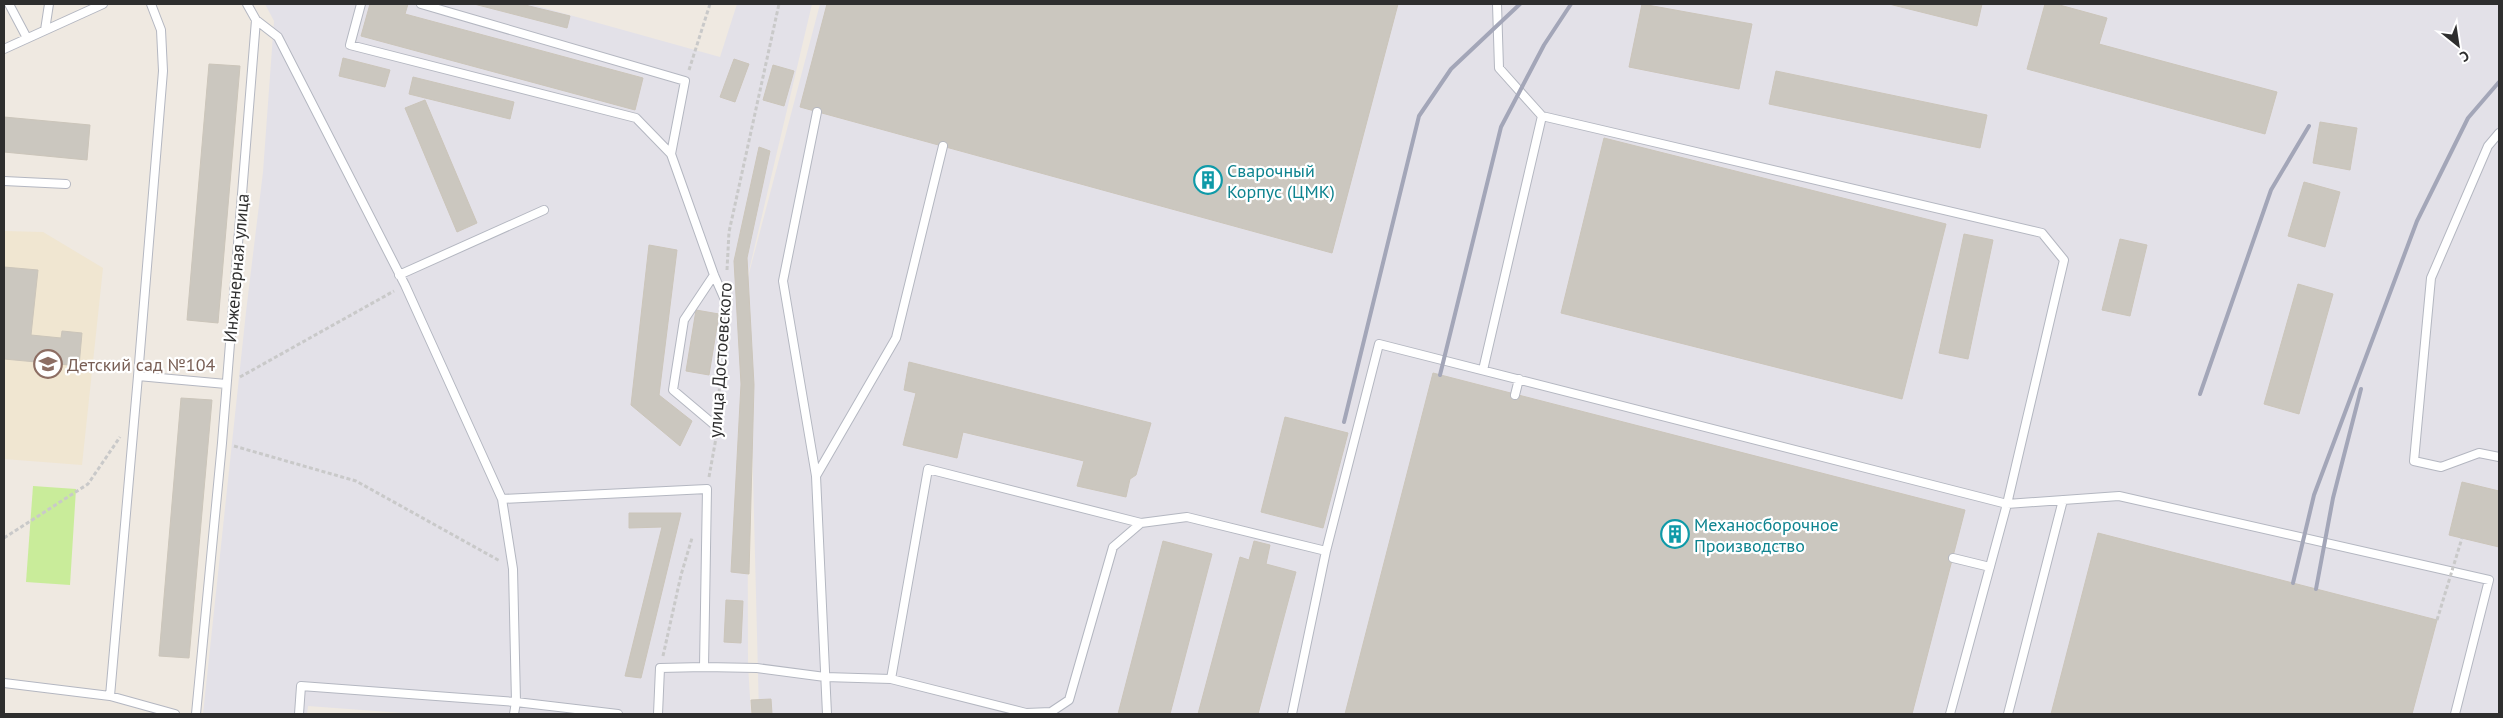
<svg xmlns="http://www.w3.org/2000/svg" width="2503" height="718" font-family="'PT Sans',sans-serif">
<rect width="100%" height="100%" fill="#efe9e1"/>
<path fill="#e3e1e8" d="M265,4H530L720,57L737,4H812L747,279L748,665L751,714H416L308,706L307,714H203L246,312L263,172L274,21Z
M820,4H2499V714H759L748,277Z"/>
<path fill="#f0e6d1" d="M4,231L43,232L103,268L82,465L4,459Z"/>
<path fill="#c9ec9a" d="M33,486L76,489L70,585L26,582Z"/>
<path fill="#cbc7bf" stroke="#cbc5ba" d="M370,4H408L405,14L643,78L635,110L361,36Z
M474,4H521L570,16L567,28Z
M827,4H1398L1332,253L800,107Z
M1642,4L1752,24L1739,89L1629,67Z
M1889,4H1982L1977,26Z
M2045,4H2056L2107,18L2099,44L2277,92L2265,134L2027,69Z
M343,58L390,70L385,87L339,76Z
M734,59L749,64L735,102L720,97Z
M209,64L240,66L218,323L187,320Z
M773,65L794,71L784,106L763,100Z
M1776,71L1987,115L1980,148L1769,104Z
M413,77L514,102L510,119L409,94Z
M425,100L477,223L457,232L405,108Z
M4,117L90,125L87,160L4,152Z
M2320,122L2357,128L2350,170L2313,163Z
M1604,138L1946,224L1902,399L1561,313Z
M759,147L770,151L747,258L754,385L749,574L731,572L741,384L734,261Z
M2304,182L2340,192L2325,247L2288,236Z
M1964,234L1993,240L1968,359L1939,353Z
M2120,239L2147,245L2130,316L2102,310Z
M649,245L677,250L659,395L692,421L680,446L631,405Z
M4,267L38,270L31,335L61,338L62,331L82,333L79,366L4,359Z
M2298,284L2333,294L2299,414L2264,404Z
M696,310L719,314L709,375L686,371Z
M909,362L1151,423L1136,475L1130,479L1126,497L1077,486L1084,461L963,432L957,458L903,445L916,393L904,390Z
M1433,373L1965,510L1912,714H1345Z
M181,398L212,400L189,658L159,656Z
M1285,417L1348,433L1323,528L1261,512Z
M2462,482L2499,491V547L2449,535Z
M629,513H681L641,678L625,676L662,527L629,528Z
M2098,533L2437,620L2412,714H2051Z
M1163,541L1212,554L1170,714H1118Z
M1254,541L1270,545L1266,564L1296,572L1258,714H1198L1240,557L1249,560Z
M726,600L743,601L741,643L724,642Z
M771,699L772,714H752L751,700Z"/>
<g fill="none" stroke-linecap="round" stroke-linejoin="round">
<defs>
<path id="lane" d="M9,4L27,38
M361,4L350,45L636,118L671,154L714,275L725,300
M421,4L685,81L671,154
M256,20L278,37L405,285L502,499L513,569L516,702L514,714
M45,30L49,4
M4,49L103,4
M1542,116L2042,233L2064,260L2007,504L1950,714
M2499,133L2488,146L2431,278L2414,461L2441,467L2479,453L2499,457
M4,181L66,184
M399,275L544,210
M714,275L684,320L673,390L718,428
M1483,370L1542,116L1499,68L1497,4
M138,376L163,71L161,30L151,4
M1515,395L1519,379
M816,476L783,281L817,112
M502,499L707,489L704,667L660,668L658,714
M1953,558L1990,567
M704,667L757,668L825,677L891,679L1026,713L1051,712L1069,700L1113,547L1141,523L1187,517L1326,551
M891,679L928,469L1141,523
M4,683L110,696L175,714
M110,696L138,376L226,384
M196,714L222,443L256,20L247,4
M299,714L301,686L516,702L618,714
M827,714L816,476L896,338L943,146
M1292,714L1326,551L1379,344L2007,504L2119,496L2489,580L2455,714
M2008,714L2063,500"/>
</defs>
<use href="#lane" stroke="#b4b7c1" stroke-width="10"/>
<path stroke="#c9c9c9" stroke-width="3" stroke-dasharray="4 2.5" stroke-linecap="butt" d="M689,70L710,4
M727,270L729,232L779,4
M240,377L394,291
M718,412L724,311
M234,446L356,481L500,561
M709,477L716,438
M4,538L88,484L120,437
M663,656L681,575L692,538"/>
<use href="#lane" stroke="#fff" stroke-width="8"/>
<path stroke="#a3a6b8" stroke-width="4" d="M1440,375L1501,127L1544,45L1571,4
M2200,394L2271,190L2309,126
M1344,422L1419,116L1451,69L1520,4
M2293,583L2314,495L2417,221L2468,118L2499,82
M2316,589L2333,498L2361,389"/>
<path stroke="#c9c9c9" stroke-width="3" stroke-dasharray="4 2.5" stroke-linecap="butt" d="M2437,620L2462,538"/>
</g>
<defs>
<symbol id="building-ring" viewBox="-11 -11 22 22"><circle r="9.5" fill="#fff" stroke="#0f9aa8" stroke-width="1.5"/><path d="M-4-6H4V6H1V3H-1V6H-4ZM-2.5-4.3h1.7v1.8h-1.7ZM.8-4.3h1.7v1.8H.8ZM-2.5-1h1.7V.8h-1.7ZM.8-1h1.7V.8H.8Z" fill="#0f9aa8"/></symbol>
<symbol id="school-ring" viewBox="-11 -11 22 22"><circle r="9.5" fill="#fff" stroke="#8d6e63" stroke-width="1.5"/><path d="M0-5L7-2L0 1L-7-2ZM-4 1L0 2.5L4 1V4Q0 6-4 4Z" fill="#8d6e63"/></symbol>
</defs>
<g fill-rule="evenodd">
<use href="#building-ring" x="1192" y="164" width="32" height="32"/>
<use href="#school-ring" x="32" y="348" width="32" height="32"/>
<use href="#building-ring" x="1659" y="518" width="32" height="32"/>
</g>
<g text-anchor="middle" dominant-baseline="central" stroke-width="4.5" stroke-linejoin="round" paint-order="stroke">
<g font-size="18" fill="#0d838f" stroke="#fff" text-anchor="start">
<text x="1227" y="170">Сварочный<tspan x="1227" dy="21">Корпус (ЦМК)</tspan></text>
<text x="1694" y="524">Механосборочное<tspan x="1694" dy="21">Производство</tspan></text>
</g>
<g font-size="18" fill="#2e2e2e" stroke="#fff">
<text transform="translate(236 268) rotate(-85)">Инженерная улица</text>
<text transform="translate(720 360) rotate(-86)">улица Достоевского</text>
</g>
<g font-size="18" fill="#785e54" stroke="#fff" text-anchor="start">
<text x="67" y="364">Детский сад №104</text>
</g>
</g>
<rect width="2503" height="718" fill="none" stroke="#2e2e2e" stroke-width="10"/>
<g transform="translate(2458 45) rotate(150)" stroke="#ffffff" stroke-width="4" paint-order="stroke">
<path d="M0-4L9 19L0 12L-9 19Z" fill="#2e2e2e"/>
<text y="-8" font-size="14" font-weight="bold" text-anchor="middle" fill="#2e2e2e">С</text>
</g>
</svg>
